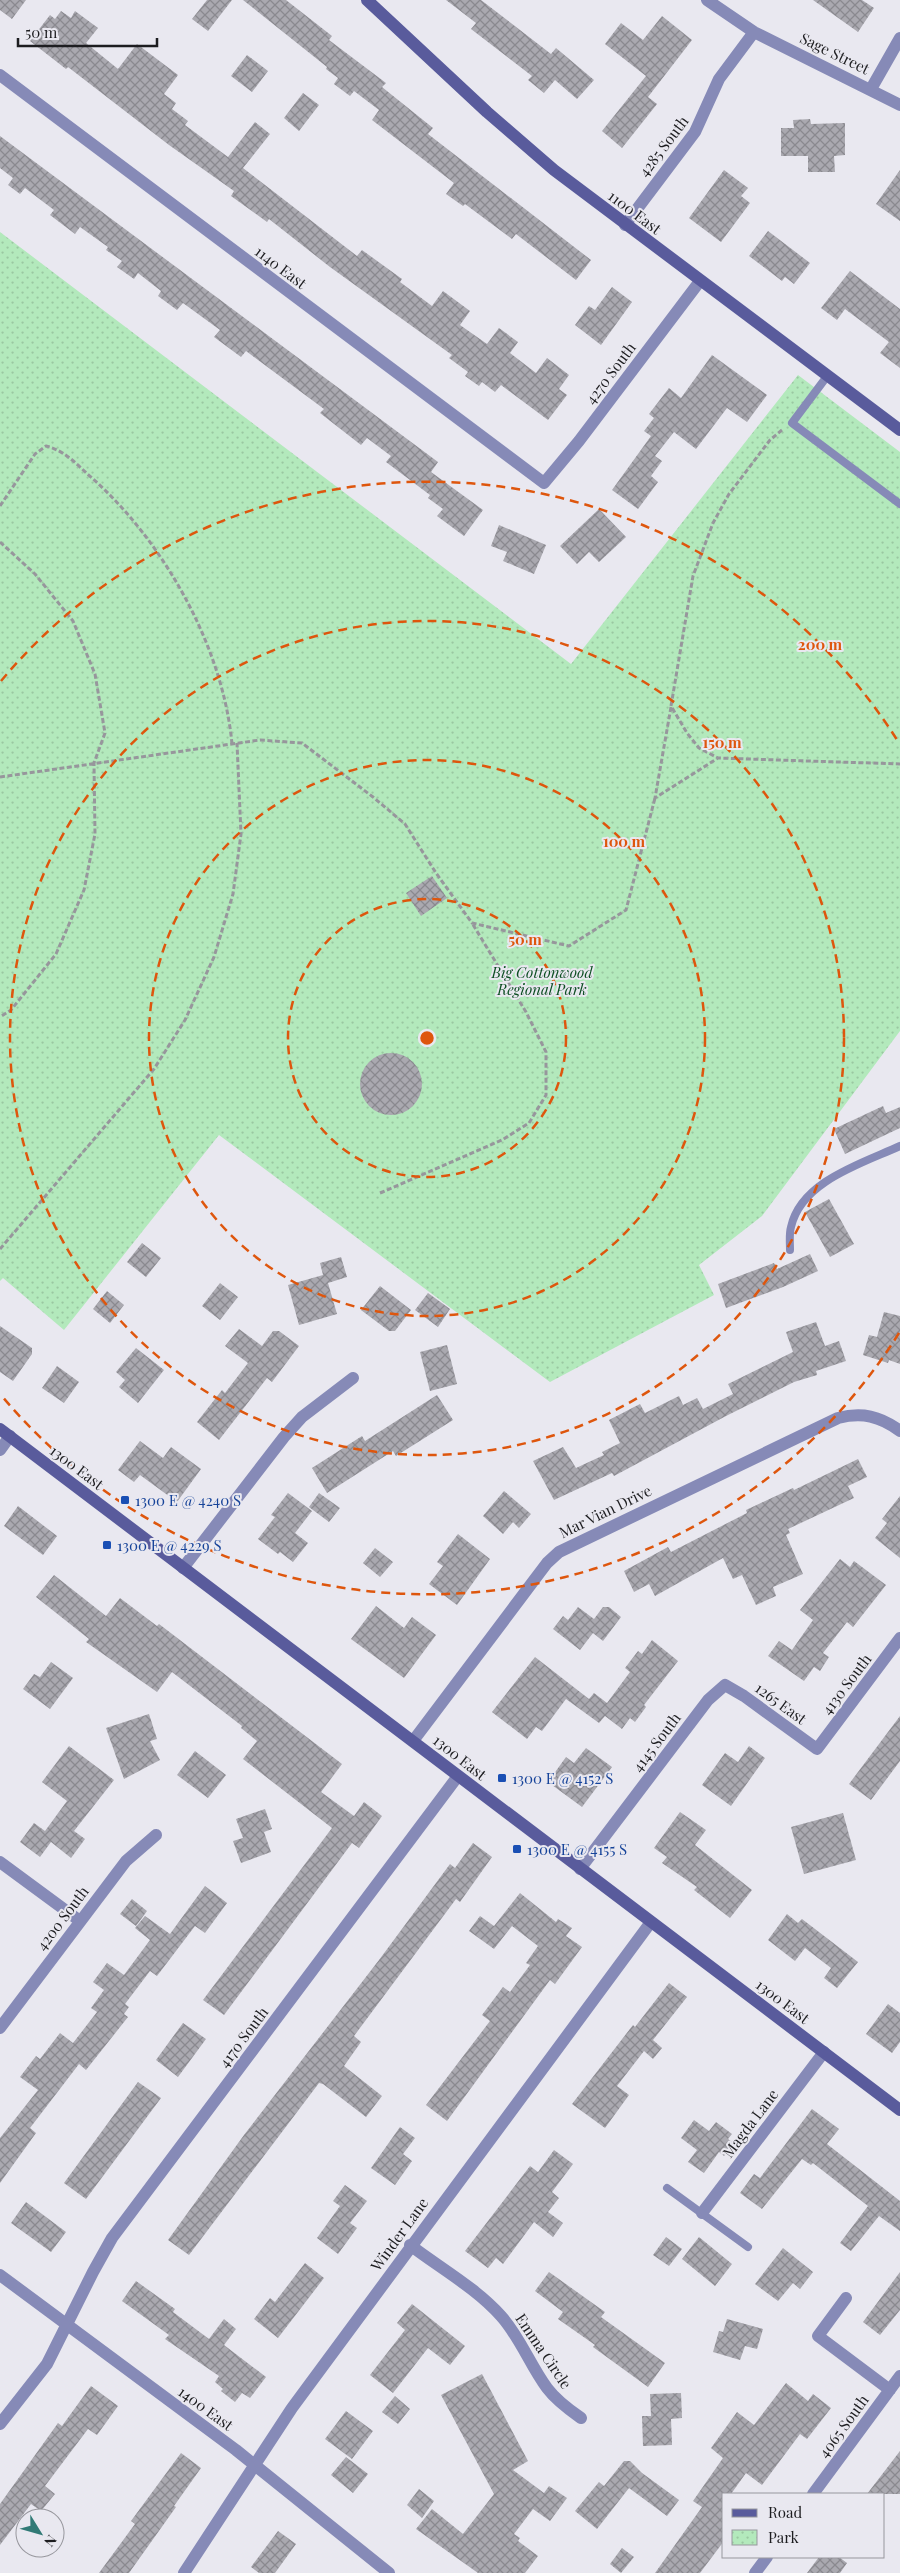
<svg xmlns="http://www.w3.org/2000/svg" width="900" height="2573" font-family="'Playfair Display',serif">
<defs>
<pattern id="park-dots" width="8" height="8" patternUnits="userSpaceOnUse" patternTransform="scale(1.25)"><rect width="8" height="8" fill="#b3e9bc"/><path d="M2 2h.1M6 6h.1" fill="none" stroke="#9ac7a1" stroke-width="1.8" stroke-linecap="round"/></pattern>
<pattern id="building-cross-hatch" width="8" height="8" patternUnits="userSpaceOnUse" patternTransform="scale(1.25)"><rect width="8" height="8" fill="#aaa9b0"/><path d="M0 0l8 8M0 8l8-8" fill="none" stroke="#8a898f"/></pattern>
</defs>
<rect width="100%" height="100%" fill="#e9e8f0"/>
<path fill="url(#park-dots)" d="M0,232L571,664L798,375L900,452V1031L762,1216L699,1265L714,1295L550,1382L219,1135L64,1330L3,1278L0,1281Z"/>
<path fill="url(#building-cross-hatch)" d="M0,0H26L12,19L0,10Z
M207,0H232L208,31L192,19Z
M243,0H286L332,36L329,40L386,83L382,87L433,128L428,134L591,260L576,280L516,234L512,239L465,204L463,206L446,194L454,183L372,120L379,110L354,91L350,96L334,84L338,78L326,69L327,67Z
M446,0H481L551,54L556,48L594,80L577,99L555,80L544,93L528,80L532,76L471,29L476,23Z
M813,0H862L874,8L858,32Z
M61,11L71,18L75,11L98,28L86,43L118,69L137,44L178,75L164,94L176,103L172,109L188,121L185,125L228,157L255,122L270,134L243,168L357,256L362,250L402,279L400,282L432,306L443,291L470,311L460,325L487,344L499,328L518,342L510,353L536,373L547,358L569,375L559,389L567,395L548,420L501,385L495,392L482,382L479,386L465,376L468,372L449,358L452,355L330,267L269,219L267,222L231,196L234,191L169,145L68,67L66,69L30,41L50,15L55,19Z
M662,16L692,40L648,97L657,104L622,148L602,131L646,76L605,44L621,23L643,40Z
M247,55L268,71L252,92L231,76Z
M303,93L319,105L299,131L284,118Z
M810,119L811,124L845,123V155L834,156L835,172H808V156H781V128H794L793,120Z
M0,136L438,462L431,472L483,510L464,536L437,516L443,509L428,498L430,495L386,462L391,456L367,438L361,445L320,413L324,409L246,351L241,357L214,337L220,330L183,303L177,310L158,296L161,291L138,273L134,279L117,267L122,261L106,250L108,247L80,227L75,234L50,215L54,210L25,188L20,194L8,185L13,178L0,168Z
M724,170L748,188L741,196L750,203L721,242L689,218Z
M900,170V221L876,204Z
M768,231L810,263L794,284L785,277L782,281L749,256Z
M850,271L900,309V368L880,353L889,342L845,309L837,320L821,308Z
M612,287L632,302L601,345L575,325L589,306L595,310Z
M712,355L767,395L747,422L727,408L696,449L674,432L655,456L662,461L651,476L658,482L638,509L612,490L651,436L644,431L654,418L649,414L669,388L681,398Z
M599,509L626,537L599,562L589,552L577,564L560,546Z
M499,525L546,545L534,574L503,561L507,552L491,546Z
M432,876L447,898L421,916L406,893Z
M360 1084a31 31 0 1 1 62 0a31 31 0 1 1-62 0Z
M883,1106L886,1113L900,1107V1128L845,1154L834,1129Z
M829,1199L854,1244L830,1257L805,1212Z
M142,1243L161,1258L146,1277L127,1262Z
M810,1254L818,1271L783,1287L726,1308L718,1284L774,1263L777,1269Z
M341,1257L347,1277L328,1283L337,1314L299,1325L288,1285L323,1275L320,1263Z
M220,1283L238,1297L220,1320L202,1306Z
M380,1286L411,1310L395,1331H389L361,1310Z
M107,1291L124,1305L110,1323L93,1309Z
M428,1293L450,1309L438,1327L415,1310Z
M884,1312L900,1316V1364L889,1360L888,1363L863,1355L869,1335L877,1337Z
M816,1322L825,1346L839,1341L846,1361L816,1371L817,1375L794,1382L726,1416L614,1476L612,1473L554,1500L533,1461L563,1447L576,1468L604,1455L602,1452L620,1443L609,1420L640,1404L645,1413L679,1396L683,1405L697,1398L703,1409L733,1394L728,1384L793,1352L786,1332Z
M0,1326L32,1348V1354L13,1381L0,1372Z
M239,1329L262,1346L273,1331H279L299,1346L272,1382L267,1378L219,1440L197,1422L222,1390L225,1393L248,1363L225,1346Z
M447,1345L457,1384L430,1391L420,1352Z
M136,1348L164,1370L138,1403L119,1387L125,1380L116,1372Z
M57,1366L79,1382L64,1403L42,1388Z
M437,1395L453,1420L396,1456L393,1451L327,1493L312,1468L362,1436L365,1441Z
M140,1441L163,1458L171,1447L201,1469L177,1502L140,1475L134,1482L118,1470Z
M858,1459L867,1477L848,1486L854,1498L788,1529L790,1533L786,1535L803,1574L773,1587L776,1596L756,1605L742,1575L733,1579L723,1558L655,1596L649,1584L634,1592L624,1571L668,1547L671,1552L747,1513L746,1510L793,1488L794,1490Z
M504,1491L531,1514L519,1528L513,1522L503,1534L483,1516Z
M288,1493L312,1511L295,1533L308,1543L293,1562L280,1552L278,1554L258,1539L275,1517L271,1515Z
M319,1493L340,1508L329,1522L309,1507Z
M900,1496V1558L875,1538L887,1523L882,1519Z
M18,1506L57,1536L43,1555L4,1526Z
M458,1534L490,1559L457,1605L429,1584L443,1566L437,1562Z
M375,1548L393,1562L380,1577L363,1563Z
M840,1559L850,1567L854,1561L886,1585L853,1627L847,1622L823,1653L829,1657L820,1671L814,1667L804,1681L768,1656L779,1641L792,1650L813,1620L800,1610Z
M54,1575L106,1616L120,1598L157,1626L159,1624L342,1764L321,1792L354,1816L364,1802L382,1816L359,1848L352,1843L224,2015L203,2000L332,1828L243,1759L257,1741L241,1728L242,1726L172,1672L157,1692L86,1642L89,1639L36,1597Z
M376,1606L404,1628L412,1617L436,1635L404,1678L351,1639Z
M578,1607L594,1619L603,1607H609L621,1617L603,1641L593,1633L580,1650L553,1629L563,1616L568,1620Z
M652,1640L678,1661L644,1705L646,1707L635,1722L630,1718L622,1729L605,1716L599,1723L566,1699L542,1731L536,1727L527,1739L492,1712L535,1657L589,1699L594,1693L607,1703L630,1672L625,1668L638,1651L642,1654Z
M51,1662L73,1678L50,1709L23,1689L34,1674L40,1677Z
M149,1714L157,1739L150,1741L160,1760L124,1779L106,1728Z
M900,1716V1761L871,1800L849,1784Z
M69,1746L114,1780L74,1831L85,1839L71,1858L51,1842L40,1857L20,1842L34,1823L45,1831L67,1801L42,1782Z
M749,1746L765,1758L731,1806L702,1785L725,1753L738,1762Z
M586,1748L612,1767L582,1807L548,1782L566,1757L574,1763Z
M195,1751L226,1775L208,1798L177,1775Z
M265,1809L272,1829L264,1832L271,1852L241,1863L233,1841L243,1838L236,1819Z
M680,1812L706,1830L695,1845L752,1890L730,1918L694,1890L697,1887L662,1863L667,1857L654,1848Z
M843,1813L856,1860L804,1874L791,1827Z
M473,1843L492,1857L460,1902L456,1899L354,2036L361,2042L344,2066L382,2096L366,2117L323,2084L319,2083L189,2255L168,2240L244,2135L379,1960L450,1864L455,1868Z
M205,1886L227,1903L205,1933L195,1926L157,1976L150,1971L125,2004L129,2007L124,2014L128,2017L86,2070L79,2064L30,2128L36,2133L0,2183V2138L38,2090L20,2077L36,2056L40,2059L60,2033L73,2043L97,2012L91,2008L104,1990L93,1982L107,1963L124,1975L150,1940L135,1928L145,1916L170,1934Z
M520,1893L556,1922L558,1919L572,1928L566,1936L582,1947L555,1984L550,1980L447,2121L426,2105L490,2021L482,2015L503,1987L510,1992L530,1965L526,1963L538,1946L512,1926L494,1949L469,1931L480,1916L494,1926Z
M132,1899L147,1911L136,1926L120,1914Z
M787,1914L798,1923L802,1919L858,1962L837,1988L824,1978L831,1968L805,1948L795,1961L768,1940Z
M669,1983L687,1997L653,2040L662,2048L653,2059L644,2051L617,2086L629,2095L605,2128L572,2104L633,2025L635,2027Z
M888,2004L900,2013V2042L892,2053L866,2034Z
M183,2023L206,2039L178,2077L156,2060Z
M138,2082L161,2098L86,2199L64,2183Z
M812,2109L839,2129L827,2144L900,2201V2231L879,2216L851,2251L840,2243L868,2206L813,2163L811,2165L802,2159L762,2209L740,2193L754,2174L760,2178Z
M694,2120L709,2131L716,2122L732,2134L728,2139L733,2143L724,2156L719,2152L704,2173L688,2162L697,2150L681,2138Z
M400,2127L415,2138L403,2154L412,2161L395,2185L371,2168Z
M554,2150L573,2164L552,2192L559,2198L548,2212L563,2223L553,2237L534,2222L503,2264L496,2258L488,2268L465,2251L530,2166L538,2172Z
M345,2185L367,2201L350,2223L357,2228L338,2254L317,2238L340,2206L333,2201Z
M26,2202L66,2232L51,2252L11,2223Z
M666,2237L682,2249L669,2266L653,2255Z
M699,2237L732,2264L715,2286L682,2259Z
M783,2248L813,2272L800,2289L793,2283L778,2301L755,2284Z
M305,2263L324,2278L278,2338L254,2319L270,2298L275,2302Z
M549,2272L605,2312L601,2317L665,2363L648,2387L593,2347L595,2345L558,2319L563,2312L535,2291Z
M900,2272V2310L880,2335L863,2322Z
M136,2281L175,2309L173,2312L209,2339L224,2319L236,2329L224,2345L266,2377L250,2398L242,2393L235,2402L221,2391L223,2389L215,2382L219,2376L165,2339L169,2335L122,2301Z
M412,2304L465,2346L450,2365L428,2348L393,2393L370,2375L405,2330L397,2323Z
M727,2319L763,2329L757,2349L745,2346L740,2360L713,2352L719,2331L723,2332Z
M482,2374L528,2461L513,2470L544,2493L549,2486L567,2498L550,2521L533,2509L514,2534L520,2538L518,2541L538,2556L525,2573H478L416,2529L432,2509L463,2534L494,2494L441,2395Z
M786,2383L808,2401L813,2394L831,2408L807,2439L800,2434L762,2485L746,2473L731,2494H724V2541L700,2573H655L702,2507L693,2501L723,2458L711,2448L737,2412L754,2425Z
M91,2386L118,2406L97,2435L88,2429L45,2486L55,2494L41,2511L31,2504L0,2545V2504L58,2423L62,2426Z
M681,2393L682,2418L671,2419L672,2445L643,2446L642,2416H651L650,2394Z
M395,2396L410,2409L398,2424L382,2412Z
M346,2411L373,2431L352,2459L325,2439Z
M900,2451V2494H867Z
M181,2453L201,2468L174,2506L176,2507L129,2573H99L135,2524L131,2521Z
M346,2457L368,2474L353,2493L331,2475Z
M624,2461H630L642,2473L679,2500L667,2516L629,2488L597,2529L575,2511L599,2482L604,2486Z
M419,2489L434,2501L422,2518L407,2505Z
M278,2531L296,2544L275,2573H259L251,2567Z
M622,2548L634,2557L621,2573L610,2564Z
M819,2557H839L847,2563L840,2573H807Z"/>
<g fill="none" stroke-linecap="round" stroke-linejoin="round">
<path stroke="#97969c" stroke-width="3" stroke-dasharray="5 2.5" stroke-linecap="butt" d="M782,430L770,440L729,494L713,523L693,576L671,706L687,733L699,748L718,758L900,764
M0,506L35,454L46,446C66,451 77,465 92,478C164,542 223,647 232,744
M0,542L35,574L73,621L95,674L105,733L94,763L95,834L84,890L56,954L11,1010L0,1017
M671,707L655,798L718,758
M0,777L260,740L302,743L373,797L405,824L436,873L472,923L569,946L626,910L655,798
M380,1193L502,1140L529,1123L546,1095V1052L526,1012L472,923
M0,1249L154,1069L185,1020L214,957L233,894L241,834L237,743"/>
<path stroke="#868ab7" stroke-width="8" d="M828,375L792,423L900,504
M790,1250C790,1243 789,1234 791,1227C801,1181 863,1163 900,1146
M667,2188L748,2247"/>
<path stroke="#868ab7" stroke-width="12" d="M707,0L754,32L900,105
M0,75L544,483L579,441L700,281
M871,89L900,38
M625,225L695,132L719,79L754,32
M0,1450L10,1436
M183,1568L284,1437L302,1417L353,1378
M413,1741L547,1563L559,1552L838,1418C862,1412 880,1416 900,1431
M0,1862L80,1921
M580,1869L708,1700L725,1685L744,1696L817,1749L900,1638
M0,2028L126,1861L156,1835
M702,2213L824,2052
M410,2245C440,2268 476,2288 501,2316C520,2337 530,2365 547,2388C556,2400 568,2409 581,2418
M0,2275L236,2450L389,2573
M846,2298L818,2336L890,2390
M0,2424L47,2364L93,2272L112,2238L458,1776
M813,2494L900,2376
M184,2573L292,2408L651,1922
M755,2573L767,2557"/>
<path stroke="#595b9c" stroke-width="12" d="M367,0L487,112L554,170L900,430
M0,1429L900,2110"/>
</g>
<g fill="none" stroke="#de560d" stroke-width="2.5" stroke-dasharray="9 6">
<circle cx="427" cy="1038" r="139"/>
<circle cx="427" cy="1038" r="278"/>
<circle cx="427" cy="1038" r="417"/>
<path d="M899 1333A556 556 0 0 1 1 1395M1 681A556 556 0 0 1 899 743"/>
</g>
<g fill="#1a4fb4" stroke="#e9e8f0" stroke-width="2">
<rect x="120" y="1495" width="10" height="10" rx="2.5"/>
<rect x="102" y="1540" width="10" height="10" rx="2.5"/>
<rect x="497" y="1773" width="10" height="10" rx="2.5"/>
<rect x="512" y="1844" width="10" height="10" rx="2.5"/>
</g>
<g text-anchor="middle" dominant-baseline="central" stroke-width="4" stroke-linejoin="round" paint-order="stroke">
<g font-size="15" fill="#1d1d20" stroke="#e9e8f0">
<text transform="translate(835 53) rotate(26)">Sage Street</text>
<text transform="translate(663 146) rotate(-53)">4285 South</text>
<text transform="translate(635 212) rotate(37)">1100 East</text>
<text transform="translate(281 267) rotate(37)">1140 East</text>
<text transform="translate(610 373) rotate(-53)">4270 South</text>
<text transform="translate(77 1467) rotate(37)">1300 East</text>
<text transform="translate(605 1511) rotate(-26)">Mar Vian Drive</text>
<text transform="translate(846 1684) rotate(-53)">4130 South</text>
<text transform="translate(781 1703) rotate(36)">1265 East</text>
<text transform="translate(656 1742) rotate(-53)">4145 South</text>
<text transform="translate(460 1757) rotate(38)">1300 East</text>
<text transform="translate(62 1918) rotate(-53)">4200 South</text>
<text transform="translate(783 2001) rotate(37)">1300 East</text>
<text transform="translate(243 2037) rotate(-53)">4170 South</text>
<text transform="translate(750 2123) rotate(-53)">Magda Lane</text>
<text transform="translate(399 2234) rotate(-54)">Winder Lane</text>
<text transform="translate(544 2351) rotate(56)">Emma Circle</text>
<text transform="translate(206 2408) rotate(36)">1400 East</text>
<text transform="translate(843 2426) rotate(-54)">4065 South</text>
</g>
<g font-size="15" font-style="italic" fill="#0c4e22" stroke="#e9e8f0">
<text x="542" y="972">Big Cottonwood<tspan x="542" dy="17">Regional Park</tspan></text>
</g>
<g font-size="15" fill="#164399" stroke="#e9e8f0" text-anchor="start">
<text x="135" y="1500">1300 E @ 4240 S</text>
<text x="117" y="1545">1300 E @ 4229 S</text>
<text x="512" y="1778">1300 E @ 4152 S</text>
<text x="527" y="1849">1300 E @ 4155 S</text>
</g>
</g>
<circle cx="427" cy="1038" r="8" fill="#de560d" stroke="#e9e8f0" stroke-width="2.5"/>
<g font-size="15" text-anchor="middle" font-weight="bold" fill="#de560d" stroke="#e9e8f0" stroke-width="4" stroke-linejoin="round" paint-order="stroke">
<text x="820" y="650">200 m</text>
<text x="722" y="748">150 m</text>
<text x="624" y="847">100 m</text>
<text x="525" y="945">50 m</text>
</g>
<rect x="722" y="2493" width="162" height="65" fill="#e9e8f0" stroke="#97979d"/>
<rect x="732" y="2509" width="25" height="8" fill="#595b9c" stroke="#97979d"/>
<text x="768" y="2518" font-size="15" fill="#1d1d20">Road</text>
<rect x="732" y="2530" width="25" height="15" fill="url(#park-dots)" stroke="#97979d"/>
<text x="768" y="2543" font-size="15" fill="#1d1d20">Park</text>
<g transform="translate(40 2533) rotate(127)"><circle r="24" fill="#e9e8f0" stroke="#97979d"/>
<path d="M0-4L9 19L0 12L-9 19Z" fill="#317a76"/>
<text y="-8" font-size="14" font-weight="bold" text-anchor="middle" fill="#1d1d20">N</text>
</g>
<path d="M18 38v8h139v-8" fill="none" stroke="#1d1d20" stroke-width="2.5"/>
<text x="25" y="38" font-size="15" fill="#1d1d20" stroke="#e9e8f0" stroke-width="4" paint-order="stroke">50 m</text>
</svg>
